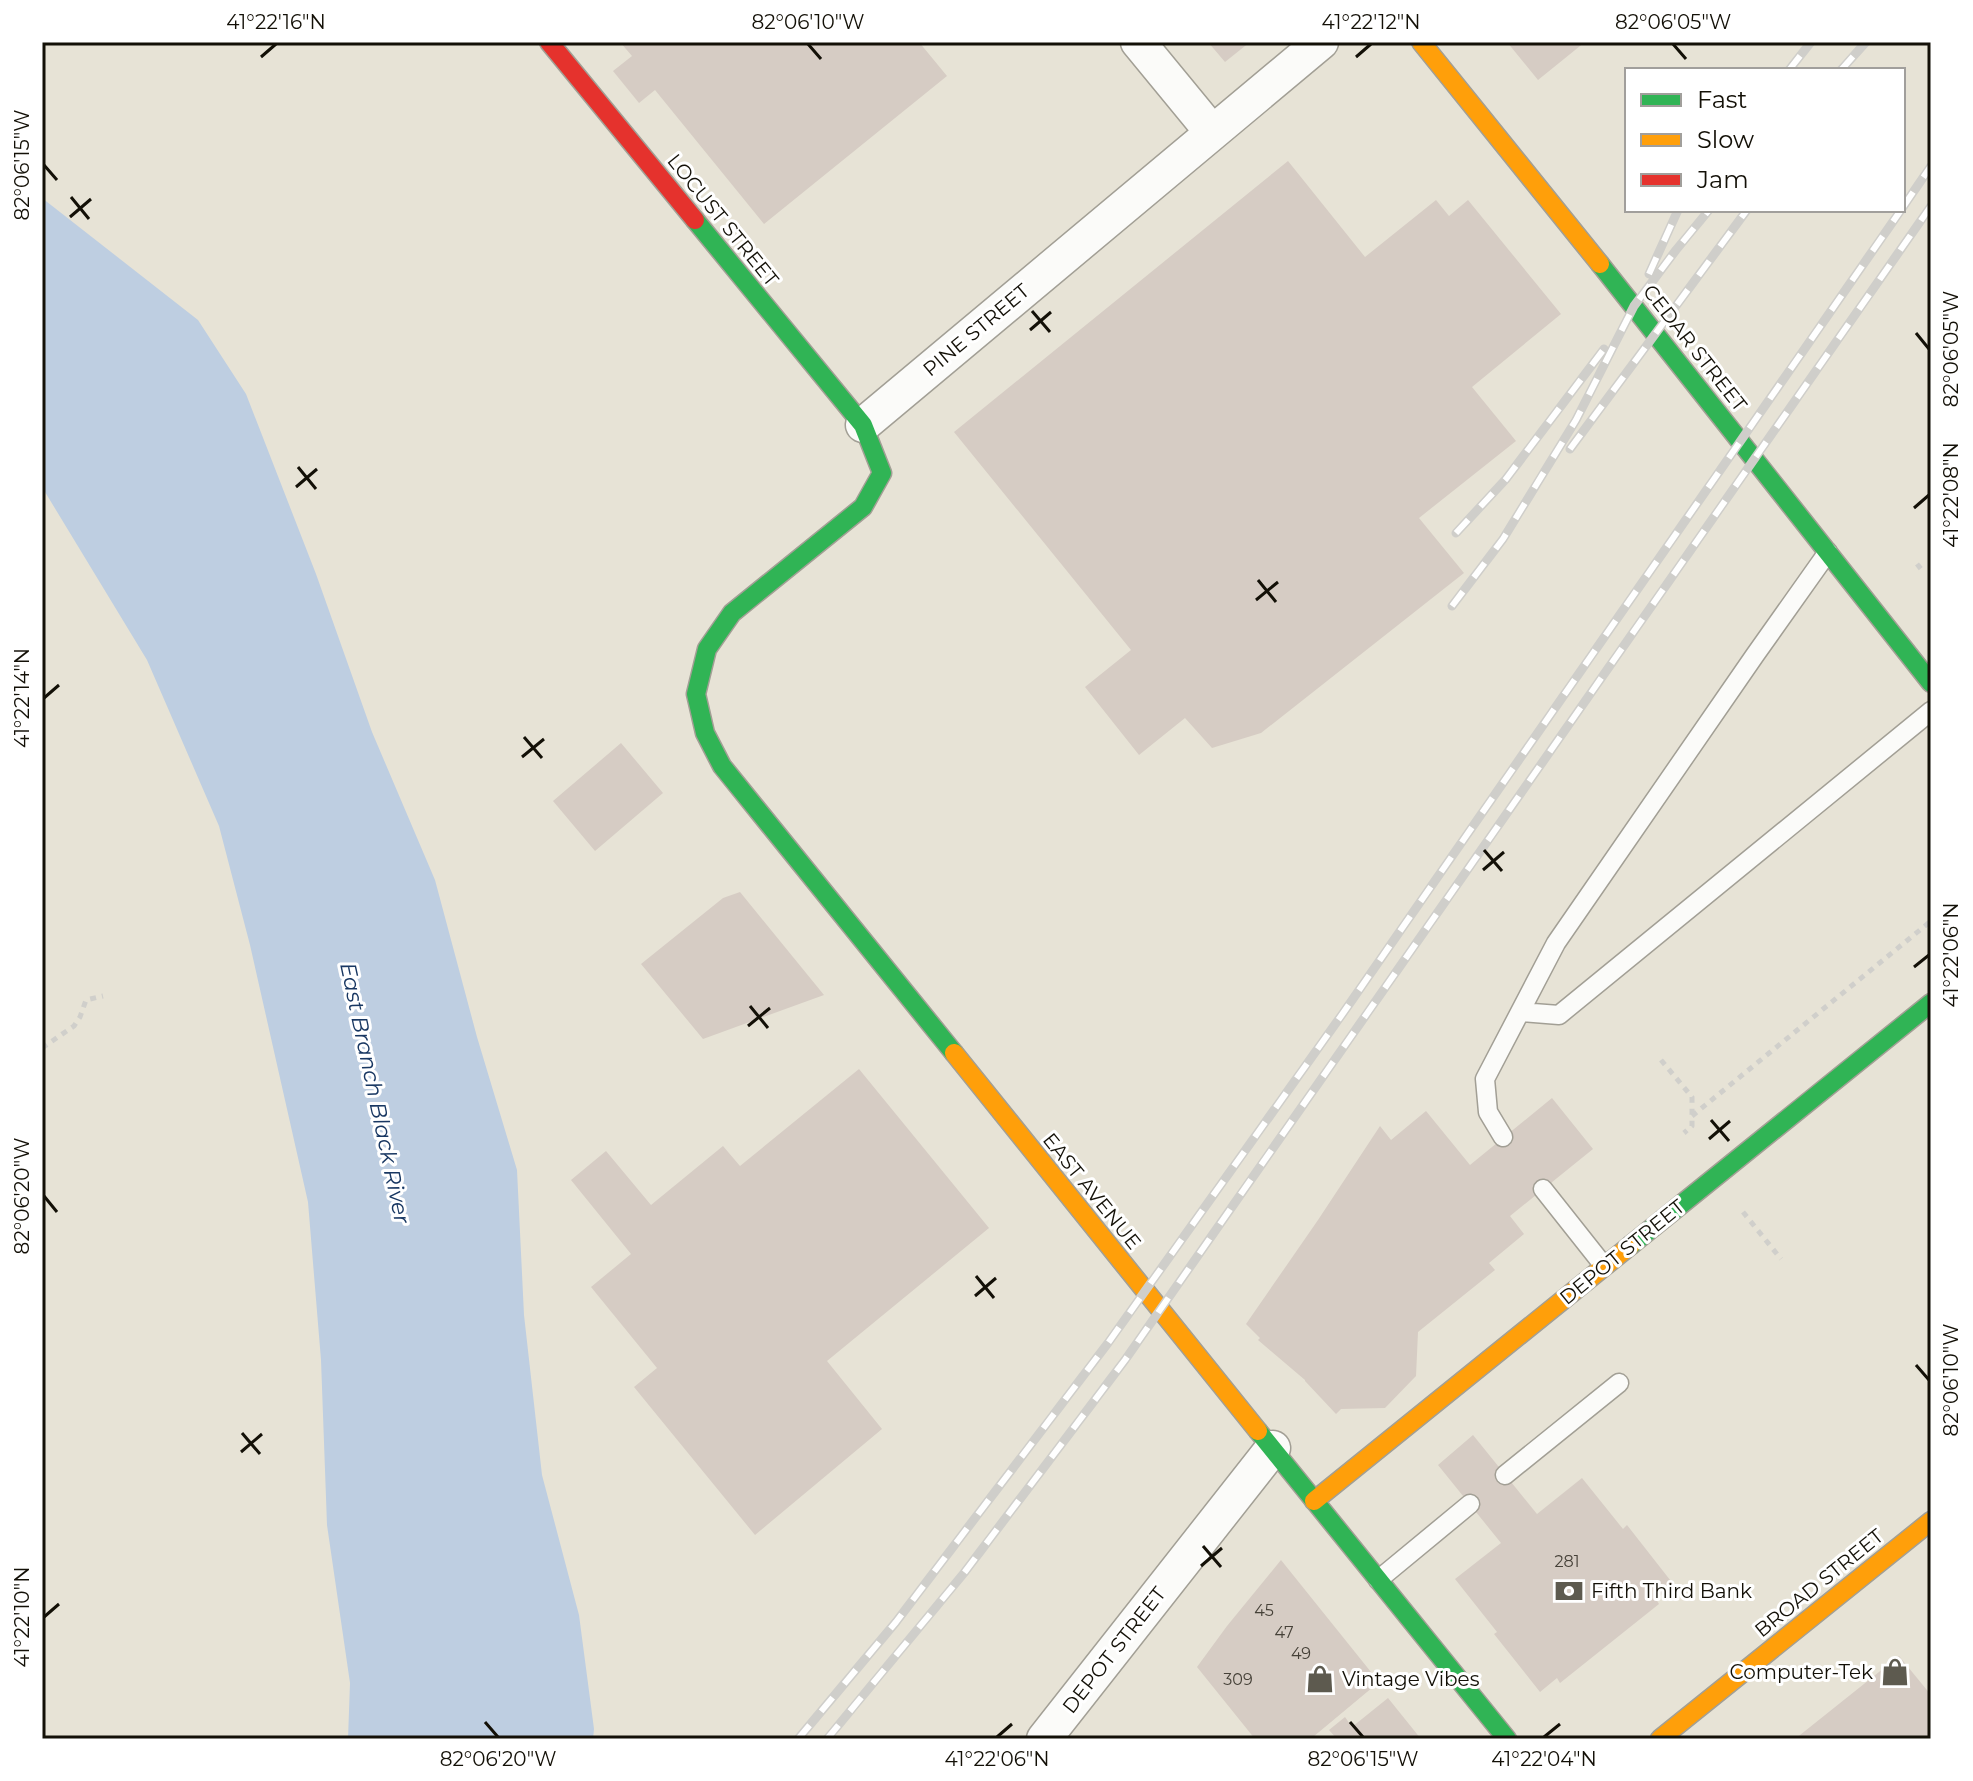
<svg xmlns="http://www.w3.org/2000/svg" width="1973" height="1781" font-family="Montserrat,sans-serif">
<rect width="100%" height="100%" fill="#e7e3d6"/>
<path fill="#becee1" d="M42,198L198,320L246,394L316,574L372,732L435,880L477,1037L517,1170L524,1315L542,1475L579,1615L594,1729L593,1739H348L350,1683L327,1525L321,1360L308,1202L250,945L219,826L147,660L42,487Z"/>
<path fill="#d6ccc4" d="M620,42H919L947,76L764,224L655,90L639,103L613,71L632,56Z
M1208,42H1250L1225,62Z
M1507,42H1585L1538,80Z
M1288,161L1365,257L1436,200L1449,216L1468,200L1561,314L1472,387L1516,441L1419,518L1464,573L1261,733L1212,748L1185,718L1139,755L1085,687L1131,650L954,432Z
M621,743L663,793L595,851L553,801Z
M740,892L824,995L703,1039L641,964L723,898Z
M859,1069L989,1228L827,1361L882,1429L755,1535L634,1387L657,1368L591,1287L631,1254L571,1180L606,1151L651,1205L723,1146L740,1166Z
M1552,1098L1593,1149L1510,1216L1524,1234L1489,1263L1495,1270L1418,1332L1416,1376L1385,1408L1341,1409L1336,1414L1305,1381V1380L1258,1340L1260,1338L1246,1324L1318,1220L1380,1126L1391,1140L1426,1111L1470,1165Z
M1473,1435L1537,1514L1582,1478L1623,1529L1627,1525L1674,1585L1656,1599L1659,1604L1560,1683L1557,1678L1540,1692L1494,1634L1497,1632L1455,1579L1501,1543L1438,1465Z
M1281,1560L1379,1682L1313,1737L1315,1739H1255L1197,1667L1227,1626Z
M1899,1656L1931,1695V1739H1795Z
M1388,1698L1421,1739H1337L1329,1730L1345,1717L1352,1727Z"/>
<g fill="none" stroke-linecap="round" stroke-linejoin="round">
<defs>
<path id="lane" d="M1520,1012L1559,1015L1931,711
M1503,1137L1488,1112L1485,1079L1556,943L1755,655L1828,552
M1543,1189L1604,1266
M1505,1475L1619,1383
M1378,1580L1470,1504"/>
<path id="street" d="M1138,42L1212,132
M863,425L1321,42
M1044,1739L1273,1448"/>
<path id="fast" d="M695,220L863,425L882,473L863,507L732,613L707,649L696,694L705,733L722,766L954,1053
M1600,264L1931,683
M1631,1245L1931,1003
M1258,1431L1507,1739"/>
<path id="slow" d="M1421,42L1600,264
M954,1053L1258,1431
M1314,1501L1631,1245
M1660,1739L1931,1521"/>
<path id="jam" d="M549,42L695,220"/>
</defs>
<use href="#lane" stroke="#a29f95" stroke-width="21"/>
<use href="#street" stroke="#a29f95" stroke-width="37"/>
<use href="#fast" stroke="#a29f95" stroke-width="21"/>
<use href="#slow" stroke="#a29f95" stroke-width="21"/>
<use href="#jam" stroke="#a29f95" stroke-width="21"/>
<path stroke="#d0cfcb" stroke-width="5" stroke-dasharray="6 6" stroke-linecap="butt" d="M1917,564L1921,569
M42,1048L74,1026L80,1017L86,1000L103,996
M1661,1060L1692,1097V1126L1684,1133
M1692,1116L1931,921
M1743,1212L1781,1259"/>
<use href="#lane" stroke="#fbfbf9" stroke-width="18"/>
<use href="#street" stroke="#fbfbf9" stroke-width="34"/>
<use href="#fast" stroke="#30b455" stroke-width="18"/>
<use href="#slow" stroke="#ff9f0a" stroke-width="18"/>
<use href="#jam" stroke="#e5322d" stroke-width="18"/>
<defs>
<path id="rail" d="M1789,70L1811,42
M1841,70L1866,42
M1903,207L1931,166
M1649,274L1678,210
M1570,449L1747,210
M1456,533L1506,479L1604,349
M1452,606L1503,539L1576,420L1634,306L1676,250L1709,210
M798,1739L896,1622L1108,1343L1341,1016L1901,210
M827,1739L964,1573L1125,1360L1931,206"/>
</defs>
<use href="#rail" stroke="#cfceca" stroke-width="9"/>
<use href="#rail" stroke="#fff" stroke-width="6" stroke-dasharray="18" stroke-linecap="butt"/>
</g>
<path fill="none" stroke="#131007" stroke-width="3" d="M808,44L821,59M1673,44L1686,59M261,57L276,44M1356,57L1371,44M44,165L57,180M71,197L89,219M70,217L91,199M1032,311L1050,332M1030,330L1051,312M1916,333L1929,349M298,467L316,489M296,487L317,469M1914,508L1929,495M1258,580L1276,602M1256,600L1278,582M44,698L59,685M524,737L542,758M522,757L544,739M1484,850L1502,871M1483,870L1504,852M1914,967L1929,955M750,1006L768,1028M748,1026L770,1008M1711,1120L1729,1141M1709,1139L1730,1121M44,1196L57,1212M976,1276L994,1298M975,1296L996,1278M1916,1365L1929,1380M242,1433L260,1454M241,1452L262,1434M1203,1546L1221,1567M1201,1566L1222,1548M44,1617L59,1604M485,1722L498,1737M1350,1722L1363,1737M997,1737L1012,1724M1544,1737L1560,1724"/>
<defs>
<symbol id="bank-bare" viewBox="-9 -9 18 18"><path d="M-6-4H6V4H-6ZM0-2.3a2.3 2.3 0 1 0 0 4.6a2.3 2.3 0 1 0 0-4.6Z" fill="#5d5a4f" stroke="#fff" stroke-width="2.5" paint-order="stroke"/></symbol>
<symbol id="shop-bare" viewBox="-9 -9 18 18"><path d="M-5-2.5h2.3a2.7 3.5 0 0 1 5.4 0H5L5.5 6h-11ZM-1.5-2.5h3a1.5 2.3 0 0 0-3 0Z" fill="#5d5a4f" stroke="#fff" stroke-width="2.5" paint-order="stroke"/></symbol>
</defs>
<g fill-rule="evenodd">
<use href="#bank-bare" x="1549" y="1571" width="40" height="40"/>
<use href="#shop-bare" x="1875" y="1652" width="40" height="40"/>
<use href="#shop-bare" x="1300" y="1659" width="40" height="40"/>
</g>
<g text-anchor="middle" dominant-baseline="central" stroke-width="6" stroke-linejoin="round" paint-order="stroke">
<g font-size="16" fill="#464138">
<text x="1567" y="1561">281</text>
<text x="1264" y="1610">45</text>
<text x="1284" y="1632">47</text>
<text x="1301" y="1653">49</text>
<text x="1238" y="1679">309</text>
</g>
<g font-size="20" fill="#131007" stroke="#fff">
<text transform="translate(723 220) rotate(51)">LOCUST STREET</text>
<text transform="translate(976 330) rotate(-40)">PINE STREET</text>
<text transform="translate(1695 348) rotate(52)">CEDAR STREET</text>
<text transform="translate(1092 1191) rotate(51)">EAST AVENUE</text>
<text transform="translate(1622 1252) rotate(-39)">DEPOT STREET</text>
<text transform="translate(1819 1583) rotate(-39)">BROAD STREET</text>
<text transform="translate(1114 1650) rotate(-52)">DEPOT STREET</text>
</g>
<g font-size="20" fill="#131007" stroke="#fff" text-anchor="start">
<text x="1591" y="1591">Fifth Third Bank</text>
<text x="1873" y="1672" text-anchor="end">Computer-Tek</text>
<text x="1342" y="1679">Vintage Vibes</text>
</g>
<g font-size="22" font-style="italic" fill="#183762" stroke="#fff">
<text transform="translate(375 1093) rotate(78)">East Branch Black River</text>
</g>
</g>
<rect width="1973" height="1781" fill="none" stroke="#ffffff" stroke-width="88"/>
<rect x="1625" y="68" width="280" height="144" fill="#ffffff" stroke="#a19f9c" stroke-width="2"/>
<rect x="1641" y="94" width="40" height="12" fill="#30b455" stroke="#a19f9c" stroke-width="2"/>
<text x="1697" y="108" font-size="24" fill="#131007">Fast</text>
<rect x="1641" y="134" width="40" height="12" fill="#ff9f0a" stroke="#a19f9c" stroke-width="2"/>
<text x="1697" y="148" font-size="24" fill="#131007">Slow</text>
<rect x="1641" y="174" width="40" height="12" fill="#e5322d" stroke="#a19f9c" stroke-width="2"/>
<text x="1697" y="188" font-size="24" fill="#131007">Jam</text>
<rect x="44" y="44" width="1885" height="1693" fill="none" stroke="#131007" stroke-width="3"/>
<g font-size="20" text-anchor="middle" fill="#131007">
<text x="276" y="29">41°22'16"N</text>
<text x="808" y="29">82°06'10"W</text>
<text x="1371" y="29">41°22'12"N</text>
<text x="1673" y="29">82°06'05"W</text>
<text transform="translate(22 165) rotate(-90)" y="7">82°06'15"W</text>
<text transform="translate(1951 349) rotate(-90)" y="7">82°06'05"W</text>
<text transform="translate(1951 495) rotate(-90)" y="7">41°22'08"N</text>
<text transform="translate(22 698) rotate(-90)" y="7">41°22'14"N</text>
<text transform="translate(1951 955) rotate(-90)" y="7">41°22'06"N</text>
<text transform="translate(22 1196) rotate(-90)" y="7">82°06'20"W</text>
<text transform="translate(1951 1380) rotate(-90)" y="7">82°06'10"W</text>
<text transform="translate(22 1617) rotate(-90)" y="7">41°22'10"N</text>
<text x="498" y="1766">82°06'20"W</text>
<text x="997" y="1766">41°22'06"N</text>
<text x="1363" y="1766">82°06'15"W</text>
<text x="1544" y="1766">41°22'04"N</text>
</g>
</svg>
